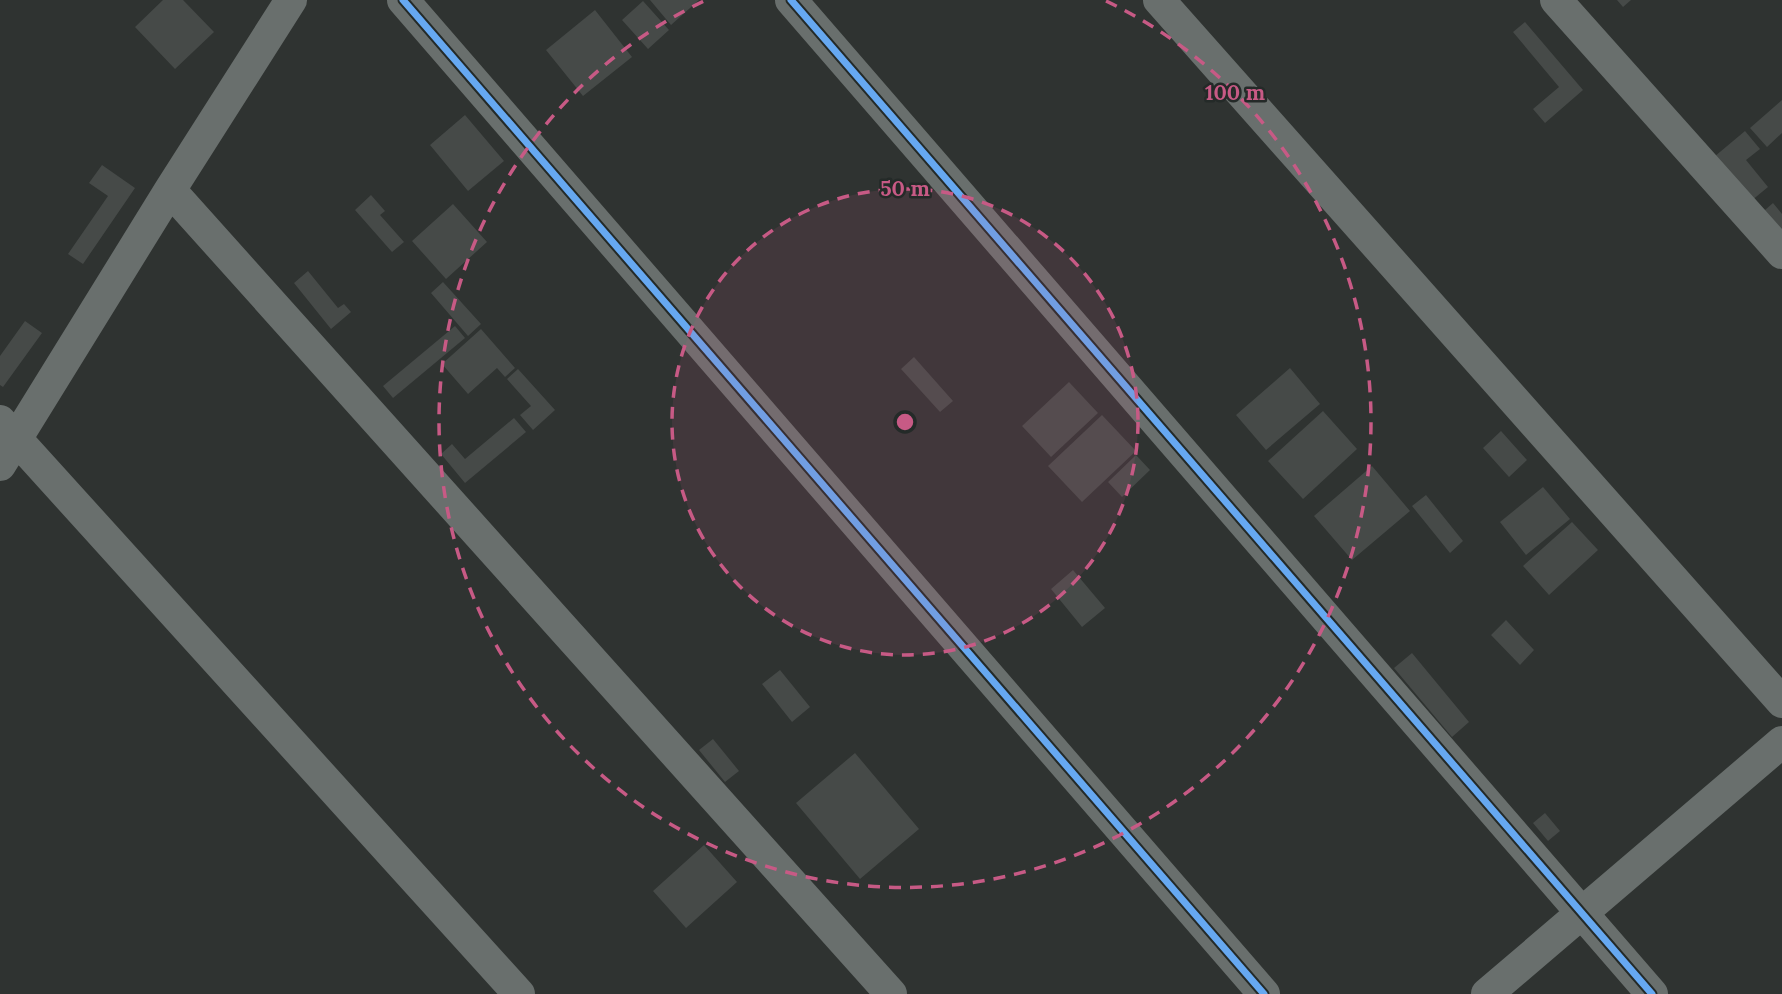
<svg xmlns="http://www.w3.org/2000/svg" width="1782" height="994" font-family="Lora,serif">
<rect width="100%" height="100%" fill="#2f3331"/>
<path fill="#464a48" d="M163,0H183L214,32L175,69L135,27Z
M650,0H699L671,25Z
M1617,0H1631L1623,7Z
M643,1L669,30L648,49L622,20Z
M595,10L632,57L583,96L546,50Z
M1525,22L1583,90L1545,123L1533,109L1559,87L1513,32Z
M1782,100V133L1767,147L1750,128Z
M465,115L504,161L468,191L430,145Z
M1745,131L1760,149L1746,160L1768,187L1745,206L1708,162Z
M102,165L135,188L83,264L68,254L108,196L89,183Z
M371,195L385,211L380,215L404,242L392,252L355,210Z
M1773,203L1782,214V248L1757,217Z
M453,204L487,242L446,279L412,241Z
M308,271L338,308L344,304L351,312L331,329L294,283Z
M443,282L481,324L468,336L431,293Z
M25,321L42,333L3,387L0,385V356Z
M455,326L465,338L393,398L383,386Z
M481,329L515,368L505,377L497,368L468,394L442,364Z
M914,357L953,401L940,412L901,369Z
M1290,368L1320,404L1266,450L1236,415Z
M518,369L555,410L533,430L520,415L531,406L507,379Z
M1069,382L1098,413L1051,457L1022,426Z
M1323,411L1357,449L1303,499L1268,461Z
M1102,415L1136,451L1082,502L1048,466Z
M514,418L526,432L465,483L441,454L452,444L465,459Z
M1501,431L1527,460L1509,477L1483,448Z
M1136,455L1150,470L1122,497L1108,482Z
M1372,466L1410,511L1352,560L1314,516Z
M1543,487L1570,519L1526,555L1500,522Z
M1426,495L1463,541L1450,553L1412,506Z
M1572,522L1598,550L1549,595L1523,566Z
M1073,570L1105,608L1082,627L1051,589Z
M1506,620L1534,650L1520,665L1491,635Z
M1412,653L1469,722L1452,737L1394,668Z
M780,670L810,707L792,722L762,684Z
M713,739L739,771L725,782L699,750Z
M855,753L919,829L860,879L796,803Z
M1545,813L1560,831L1548,841L1533,823Z
M704,845L737,882L686,928L653,891Z"/>
<g fill="none" stroke-linecap="round" stroke-linejoin="round">
<path stroke="#696f6d" stroke-width="32" d="M403,0L1264,994
M791,0L1652,994
M1159,0L1782,702
M1556,0L1782,253
M170,190L891,994
M0,421L519,994
M0,465L170,190L291,0
M1487,994L1782,742"/>
<defs>
<path id="cycleway" d="M403,0L1264,994
M791,0L1652,994"/>
</defs>
<use href="#cycleway" stroke="#242a28" stroke-width="11"/>
<use href="#cycleway" stroke="#66a8f1" stroke-width="7"/>
</g>
<circle cx="905" cy="422" r="233" fill="#c75a85" fill-opacity=".12"/>
<g fill="none" stroke="#c75a85" stroke-width="3.5" stroke-dasharray="12 9">
<circle cx="905" cy="422" r="233"/>
<path d="M1106 1A466 466 0 1 1 704 1"/>
</g>
<circle cx="905" cy="422" r="10" fill="#c75a85" stroke="#242a28" stroke-width="3.5"/>
<g font-size="21" text-anchor="middle" font-weight="bold" fill="#c75a85" stroke="#242a28" stroke-width="5" stroke-linejoin="round" paint-order="stroke">
<text x="1235" y="100">100 m</text>
<text x="905" y="196">50 m</text>
</g>
</svg>
